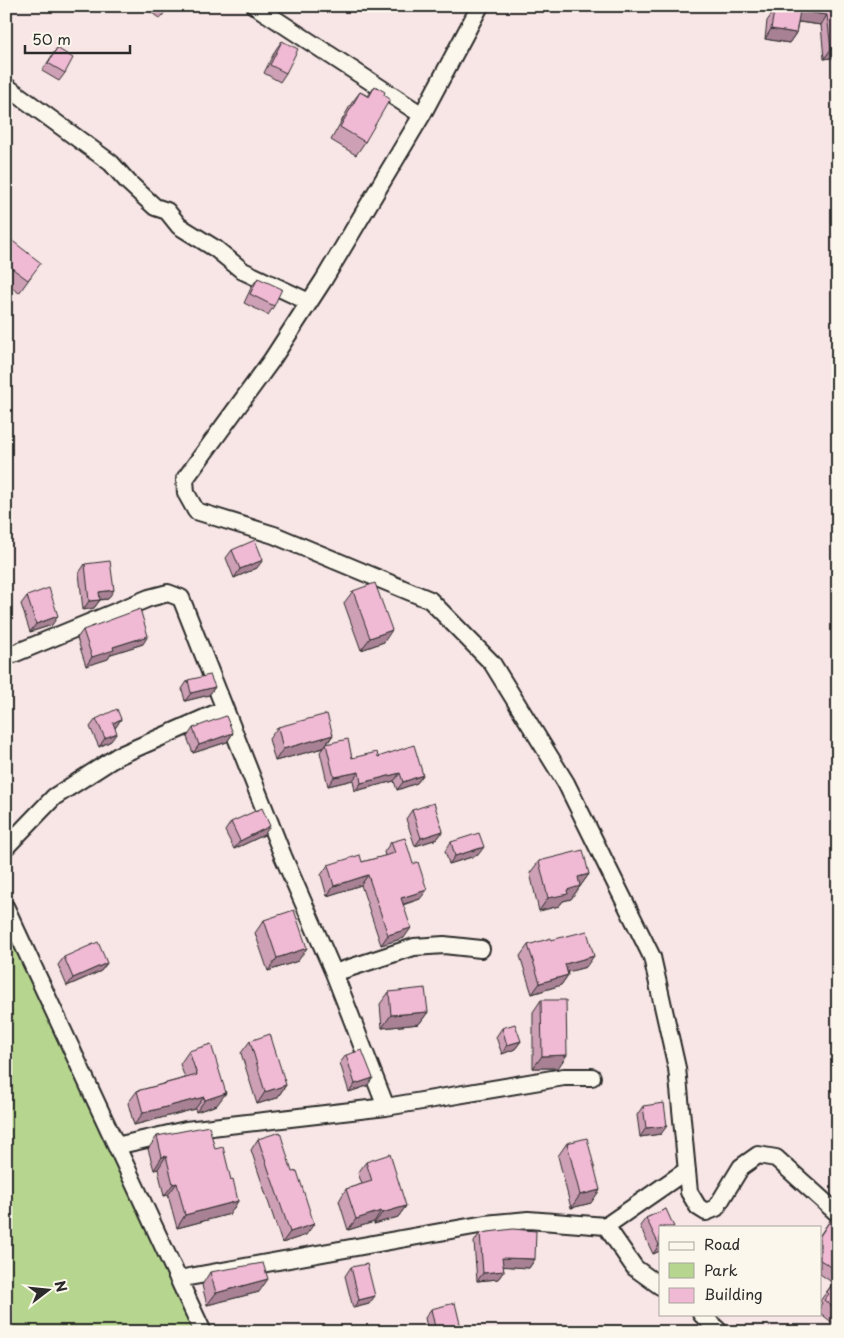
<svg xmlns="http://www.w3.org/2000/svg" width="844" height="1338" font-family="'Playpen Sans',sans-serif">
<rect width="100%" height="100%" fill="#f8e5e5"/>
<filter id="ink" filterUnits="userSpaceOnUse"><feTurbulence type="fractalNoise" baseFrequency=".02" numOctaves="2"/><feDisplacementMap in="SourceGraphic" scale="10" xChannelSelector="R" yChannelSelector="G"/><feConvolveMatrix kernelMatrix="1 2 1 2 8 2 1 2 1" color-interpolation-filters="sRGB"/></filter>
<g filter="url(#ink)">
<path fill="#b6d68f" stroke="#70805d" d="M6,905L199,1332H6Z"/>
<g fill="none" stroke-linecap="round" stroke-linejoin="round">
<defs>
<path id="minor" d="M255,6L422,115
M480,6L422,115L323,281L271,361L185,479L186,493L196,511L274,535L430,600L492,663L566,783L652,957L677,1068L689,1192L698,1207L706,1212L716,1208L741,1167L758,1155L776,1158L838,1214
M6,86L111,163L128,182L155,207L167,211L179,226L216,249L243,271L309,302
M6,657L149,598L168,593L181,598L283,856L334,973L386,1107
M6,847L54,797L118,756L225,709
M6,908L203,1332
M334,973L414,947L444,945L481,949
M116,1146L186,1130L386,1107L564,1077H592
M606,1226L635,1268L660,1286
M178,1279L485,1224L528,1220L606,1226L687,1170
M701,1314L720,1332"/>
</defs>
<use href="#minor" stroke="#2b2b2b" stroke-width="20"/>
<use href="#minor" stroke="#fbf7ec" stroke-width="16"/>
</g>
<path fill="#cea0b6" stroke="#2b2b2b" d="M143,6H169L160,19Z
M780,6H838V57L824,59L821,25L798,22L796,33L789,43L765,39L767,21L774,11L780,12Z
M282,41L286,73L280,82L264,73L276,49Z
M57,48L65,73L59,81L42,71Z
M375,86L384,95L365,142L356,155L331,140L351,104L360,92L368,96Z
M6,236L32,275L19,293L6,283Z
M258,278L274,306L268,315L244,303L252,286Z
M232,550L257,568L234,578L226,558Z
M85,564L108,599L100,600L94,608L83,610L79,573Z
M353,591L384,642L361,650L344,603Z
M27,596L52,625L30,632L21,604Z
M83,630L143,644L111,654L108,659L86,666L77,638Z
M188,680L215,687L209,695L185,701L182,689Z
M96,719H121L115,728L111,741L99,747L90,727Z
M278,727L333,735L327,744L352,758L378,757L423,775L417,783L397,790L394,781L355,791L353,780L328,786L320,752L323,748L275,761L269,739Z
M193,728L233,733L227,742L193,753L187,737Z
M412,810L443,831L437,839L415,846L406,819Z
M231,822L264,835L234,849L225,831Z
M391,842L420,899L403,905L404,938L381,945L361,885L327,896L321,875L328,865L362,862L385,856L384,852Z
M451,842L478,855L449,864L445,851Z
M539,861L589,874L571,899L563,901L559,906L539,911L530,873Z
M264,920L298,961L268,971L255,933Z
M551,940L586,967L567,972L568,975L561,985L532,994L520,956L528,945Z
M64,957L107,963L101,971L67,986L58,965Z
M389,992L428,1012L419,1024L382,1028L380,1004Z
M541,1000L558,1068H533V1012Z
M502,1028L521,1041L515,1049L502,1054L496,1037Z
M250,1041L286,1085L277,1098L257,1104L241,1053Z
M189,1051L217,1105L196,1112L195,1109L134,1125L128,1103L137,1091L185,1078L180,1064Z
M346,1055L367,1086L349,1092L340,1063Z
M643,1106L661,1134L640,1137L637,1115Z
M157,1136L215,1149L231,1180L238,1201L230,1214L177,1228L168,1195L164,1196L158,1169L154,1170L148,1149Z
M258,1139L306,1235L282,1243L251,1150Z
M567,1143L591,1203L571,1208L558,1156Z
M366,1162L406,1206L398,1217L374,1224V1222L348,1230L339,1201L346,1189L362,1184L358,1173Z
M666,1209L660,1251L653,1254L640,1226L646,1218Z
M837,1210L838,1211V1327L820,1313V1306L822,1303L820,1301L833,1283L820,1274V1235Z
M480,1233L535,1259L529,1268L503,1266L504,1271L498,1279L477,1281L474,1242Z
M351,1267L369,1304L353,1308L345,1276Z
M210,1272L259,1292L207,1305L202,1285Z
M431,1309L462,1332H428L425,1318Z"/>
<path fill="#a88294" stroke="#2b2b2b" d="M800,11L827,15L821,25L793,21Z
M771,29L796,33L789,43L765,39Z
M838,48V57L824,59L831,49Z
M263,560L257,568L234,578L240,569Z
M114,590L108,599L93,600L99,592Z
M100,600L94,608L83,610L89,601Z
M58,616L52,625L30,632L36,624Z
M392,630L384,642L361,650L370,638Z
M148,636L143,644L111,654L108,659L86,666L92,657L113,647Z
M215,687L209,695L185,701L191,693Z
M121,719L116,727L107,732L113,723Z
M117,733L111,741L99,747L105,738Z
M233,733L227,742L193,753L199,745Z
M333,735L323,748L275,761L283,749Z
M359,772L353,780L328,786L334,777Z
M400,773L394,781L355,791L361,783Z
M423,775L417,783L397,790L403,782Z
M270,826L264,835L234,849L240,841Z
M443,831L437,839L415,846L421,838Z
M484,847L478,855L449,864L455,856Z
M589,874L571,899L563,901L559,906L539,911L548,898L578,877Z
M368,875L361,885L327,896L334,886Z
M427,890L420,899L394,907L401,898Z
M411,928L404,938L381,945L388,935Z
M307,948L298,961L268,971L277,958Z
M594,956L586,967L557,975L565,964Z
M107,963L101,971L67,986L73,978Z
M568,975L561,985L532,994L540,983Z
M428,1012L419,1024L382,1028L391,1015Z
M521,1041L515,1049L502,1054L507,1045Z
M567,1055L558,1068H533L542,1056Z
M373,1078L367,1086L349,1092L355,1084Z
M286,1085L277,1098L257,1104L265,1092Z
M226,1093L217,1105L196,1112L205,1100Z
M204,1097L195,1109L134,1125L143,1113Z
M667,1126L661,1134L640,1137L646,1128Z
M166,1156L158,1169L154,1170L162,1157Z
M177,1183L168,1195L164,1196L173,1184Z
M600,1190L591,1203L571,1208L580,1195Z
M238,1201L230,1214L177,1228L185,1215Z
M406,1206L398,1217L374,1224L382,1213Z
M381,1211L374,1222L348,1230L356,1219Z
M314,1224L306,1235L282,1243L290,1232Z
M659,1245H660V1251L653,1254Z
M502,1258L535,1259L529,1268L497,1266Z
M504,1271L498,1279L477,1281L483,1273Z
M268,1279L259,1292L207,1305L216,1293Z
M375,1296L369,1304L353,1308L359,1300Z"/>
<path fill="#f0bad4" stroke="#2b2b2b" d="M786,6H838V48L831,49L827,15L800,11L796,33L771,29L774,11L785,13Z
M282,41L298,49L286,73L270,65Z
M57,48L73,58L65,73L48,63Z
M375,86L385,92L384,95L390,99L365,142L340,127L360,92L369,97Z
M6,236L41,263L28,280L6,264Z
M258,278L282,289L274,306L250,294Z
M255,540L263,560L240,569L232,550Z
M110,561L114,590L99,592L100,600L89,601L85,564Z
M375,583L392,630L370,638L353,591Z
M49,588L58,616L36,624L27,596Z
M140,609L148,636L113,647L114,650L92,657L83,630Z
M210,675L215,687L191,693L188,680Z
M117,709L121,719L113,723L117,733L105,738L96,719Z
M327,714L333,735L283,749L278,727Z
M226,716L233,733L199,745L193,728Z
M348,739L352,758L377,752L378,757L414,745L423,775L403,782L400,773L361,783L359,772L334,777L326,744Z
M434,803L443,831L421,838L412,810Z
M262,808L270,826L240,841L231,822Z
M479,833L484,847L455,856L451,842Z
M405,838L413,864L418,862L427,890L401,898L411,928L388,935L368,875L334,886L328,865L360,855L362,862L395,853L391,842Z
M583,850L589,874L578,877L580,886L567,890L568,894L548,898L539,861Z
M294,910L307,948L277,958L264,920Z
M587,931L594,956L565,964L568,975L540,983L528,945L551,938V940Z
M98,942L107,963L73,978L64,957Z
M425,988L428,1012L391,1015L389,992Z
M541,1000H566L567,1055L542,1056Z
M515,1024L521,1041L507,1045L502,1028Z
M270,1034L286,1085L265,1092L250,1041Z
M211,1044L226,1093L205,1100L204,1097L143,1113L137,1091L197,1075L189,1051Z
M362,1050L373,1078L355,1084L346,1055Z
M664,1103L667,1126L646,1128L643,1106Z
M209,1126L215,1149L223,1147L231,1180L233,1179L238,1201L185,1215L177,1183L173,1184L166,1156L162,1157L157,1136Z
M280,1132L292,1172L297,1171L314,1224L290,1232L258,1139Z
M587,1138L600,1190L580,1195L567,1143Z
M390,1154L406,1206L382,1213L381,1211L356,1219L346,1189L372,1181L366,1162Z
M666,1209L674,1227H660V1245H659L646,1218Z
M837,1210L838,1211V1271L820,1260V1236Z
M513,1229L536,1231L535,1259L502,1258L504,1271L483,1273L480,1233Z
M263,1263L268,1279L216,1293L210,1272Z
M367,1264L375,1296L359,1300L351,1267Z
M838,1277V1311L824,1300L829,1294L827,1292Z
M455,1303L462,1332H436L431,1309Z"/>
</g>
<rect width="844" height="1338" fill="none" stroke="#fbf7ec" stroke-width="25"/>
<rect x="12" y="12" width="819" height="1313" fill="none" stroke="#2b2b2b" stroke-width="2" filter="url(#ink)"/>
<rect x="659" y="1226" width="162" height="90" fill="#fbf7ec" stroke="#a8a59f"/>
<rect x="669" y="1242" width="25" height="8" fill="#fbf7ec" stroke="#a8a59f"/>
<text x="704" y="1250" font-size="15" fill="#2b2b2b">Road</text>
<rect x="669" y="1263" width="25" height="15" fill="#b6d68f" stroke="#a8a59f"/>
<text x="704" y="1276" font-size="15" fill="#2b2b2b">Park</text>
<rect x="669" y="1288" width="25" height="15" fill="#f0bad4" stroke="#a8a59f"/>
<text x="704" y="1300" font-size="15" fill="#2b2b2b">Building</text>
<g transform="translate(48 1290) rotate(74)" stroke="#fbf7ec" stroke-width="4" paint-order="stroke">
<path d="M0-4L9 19L0 12L-9 19Z" fill="#2b2b2b"/>
<text y="-8" font-size="14" font-weight="bold" text-anchor="middle" fill="#2b2b2b">N</text>
</g>
<path d="M25 45v8h105v-8" fill="none" stroke="#2b2b2b" stroke-width="2.5"/>
<text x="32" y="45" font-size="15" fill="#2b2b2b" stroke="#fbf7ec" stroke-width="4" paint-order="stroke">50 m</text>
</svg>
